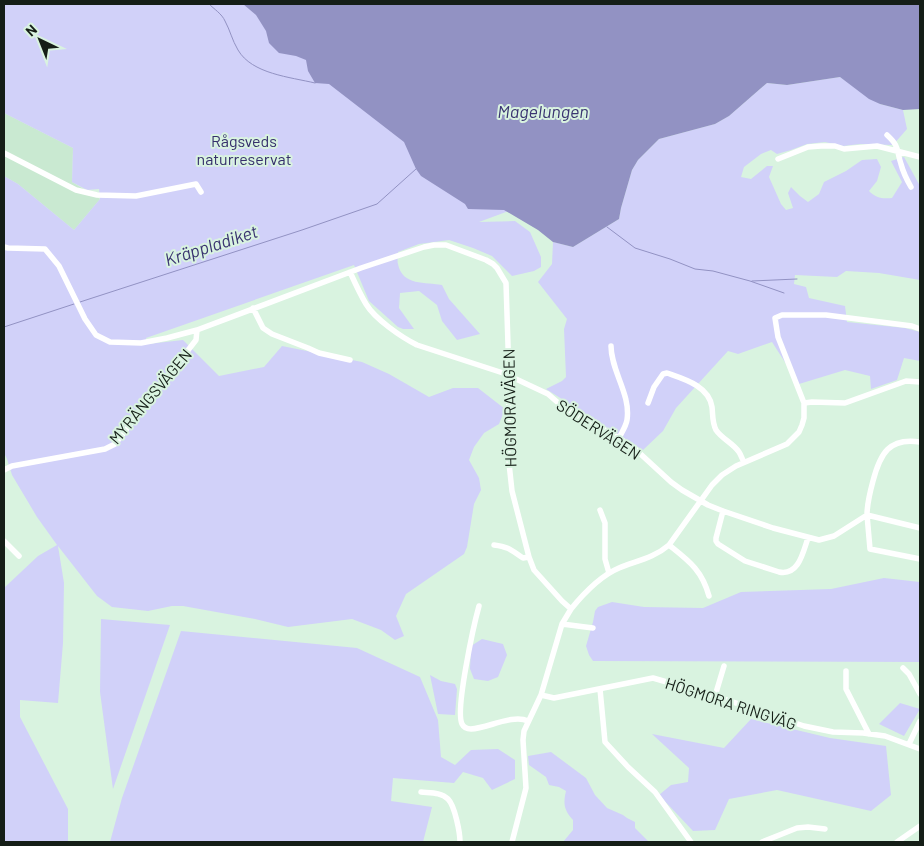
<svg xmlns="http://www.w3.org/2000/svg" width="924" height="846" font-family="Barlow,sans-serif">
<rect width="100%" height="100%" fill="#d9f3e0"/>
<path fill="#c9e9d1" d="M4,113L73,148L72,182L100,199L74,230L18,184L4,176Z"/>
<path fill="#d1d1f9" d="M4,4H345L517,208L479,222L515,221L530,232L541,257V267L534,271L512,276L492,256L473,248L449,240L419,244L398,252C398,256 397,261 398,264C402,286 426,282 442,285L449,299L480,334L457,340L442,321L437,305L419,291L400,293L399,308L414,329H403L398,327L369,301L354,265L146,338L148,344L183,340L219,376L264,367L282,346L362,362L389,374L429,397L453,388H478L505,409L499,424L484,433L474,447L469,460L479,478L481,490L474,504L467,547L464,554L406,594L396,616L404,636L395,640L381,630L352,619L288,627L255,619L183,606H172L148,611L112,607L97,596L58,546L64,583L63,643L58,703L20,700V717L68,809V842H4V588L38,556L57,545L37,517L12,475L7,459L4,453V176L18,184L74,230L100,199L99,189L87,190L72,182L73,148L4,113Z
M840,77L880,104L903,110L907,129L893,145L860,144L843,146L825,142L807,144L791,150L777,154L771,150L761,154L744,167L741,177L751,179L767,166H773L769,177L781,204L786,210L793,208L788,193L791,187L800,196L808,202L819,194L824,182L846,171L862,160L877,159L881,167L877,181L869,191C876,198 882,199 892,198L902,182L891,161L904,157L920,186V280L879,273L846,271L837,277L795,275L794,284L806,287L809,298L845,306L847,322L905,328L920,332V361L904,358L897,380L871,389L870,376L845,370L799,384L772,342L738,354L728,351L676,408L663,431L643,450L546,389L562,381L566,377L564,329L567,319L538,282L552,264L553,242L573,247L619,219L621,208L632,170L638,160L659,139L715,124L729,116L767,83L787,85Z
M884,578L920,582V662L593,661L589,655L586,646L593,622L595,611L598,607L612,602L644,607L703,608L741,592L831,589Z
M101,619L170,625L113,789L100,692Z
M181,631L357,648L420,677L438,720L441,757L455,765L471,750L498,749L515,760V779L492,790L483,778L463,772L454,783L393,778L391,801L432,807L423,842H110L122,798Z
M482,639L503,644L507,655L498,677L488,681L474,679L470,669L471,646Z
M430,675L441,681L455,684L457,689L455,715L438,714Z
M900,703L920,709L904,736L879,724Z
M751,719L830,738L886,746L891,795L871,811L777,790L729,799L715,830L693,831L659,795L671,785L688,782L689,768L652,734L724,748Z
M551,752L586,778L595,795L607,808L623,815L627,818L635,822V828L649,842H563L573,830V820C564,810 563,804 566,791L559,787L549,785L546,777L529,765L528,756Z"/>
<path fill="#9292c3" d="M243,4H920V109L903,110L880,104L869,99L840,77L787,85L767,83L729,116L715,124L659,139L638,160L632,170L621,208L619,219L573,247L553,242L538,230L504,210L468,209L465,204L421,176L416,169L404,142L329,84L315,83L308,71L306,60L296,56L279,53L269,43L266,31L256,15Z"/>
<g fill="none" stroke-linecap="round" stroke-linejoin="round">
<path stroke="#9292c3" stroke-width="1" d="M209,4C214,9 222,14 225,21C230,30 232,40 238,50C252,74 290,77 315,83
M607,227L635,248L670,259L695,269L713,271L750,281L784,293
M752,281L797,279
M80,302L302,230L377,204L416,169
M4,327L74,304"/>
<path stroke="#fff" stroke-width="5.5" d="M887,135C900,147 896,149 901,164C903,172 907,180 911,187
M4,153L76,190L97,195L136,196L196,184L201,192
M778,159L808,147L821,146H835L844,149L877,146L920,157
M4,247L8,248L45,249L59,266L85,319L96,335L110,342L141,343L167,338L197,330L361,268L424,247L434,245H446L486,260L493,264L497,268L506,283L509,376L508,454L512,491L529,557L534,570L562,601L571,609L562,624L541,695L524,731L523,740L526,788L512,842
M350,272C355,283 360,294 366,304C375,319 401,337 417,345L503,373L548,394L564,408L619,438L634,448L671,482L682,490L708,505L723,511L773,528L819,540L834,536L867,515C867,504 870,492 873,481C880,454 889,437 920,442
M253,308L263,328L272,334L308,348L319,353L350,360
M611,346C611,371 631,394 627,420C626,426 622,432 619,438
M648,403L654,387L663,374L667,373C684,379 709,386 712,407C713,415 712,422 716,430C722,439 733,443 739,452C741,455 742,459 744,462
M804,403L812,402L845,403L906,381L920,382
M4,470L12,466L105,449L115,444L196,340L197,330
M600,510L605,523V559L609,573
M723,511L716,538V541L718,544L745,561L779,572C799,576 803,552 808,538
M920,528L867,515L870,549L920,559
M4,541L19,556
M494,545C509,547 511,550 523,558L529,557
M669,545C689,561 702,570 709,596
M479,606C474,624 455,710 462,724C464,728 467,729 471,729C488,728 513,714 528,721
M571,609C584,593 600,576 619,568C636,561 654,558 669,545L712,485L722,475L736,466L787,444L799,432L802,425L804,418V403L778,337L775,318L782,315H826L912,326L920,329
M562,624L593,628
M903,668L909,674L920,694
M846,671V689L869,734
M600,689L605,742L628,767L655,792L691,842
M541,695L554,698L653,678L715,696L804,726L833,732L863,733L885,736L920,749
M715,696L724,666
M909,744L920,721
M421,792C430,793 441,792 448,799C455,806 460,833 460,842
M762,842L797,828L808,827L825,829
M897,842L920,826"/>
</g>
<g text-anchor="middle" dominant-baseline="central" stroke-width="4" stroke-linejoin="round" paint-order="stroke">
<g font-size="16" fill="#352f6b" stroke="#d9f3e0">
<text x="244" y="140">Rågsveds<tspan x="244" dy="18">naturreservat</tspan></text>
</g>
<g font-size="16" fill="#151e17" stroke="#d9f3e0">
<text transform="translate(150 396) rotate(-50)">MYRÄNGSVÄGEN</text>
<text transform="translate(509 408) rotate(-91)">HÖGMORAVÄGEN</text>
<text transform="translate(599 429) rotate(33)">SÖDERVÄGEN</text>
<text transform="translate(731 703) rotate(18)">HÖGMORA RINGVÄG</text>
</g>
<g font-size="18" font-style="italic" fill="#3a3471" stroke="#d9f3e0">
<text x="543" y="111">Magelungen</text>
<text transform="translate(211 245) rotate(-18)">Kräppladiket</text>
</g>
</g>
<rect width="924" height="846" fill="none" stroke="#151e17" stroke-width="10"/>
<g transform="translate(40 40) rotate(317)" stroke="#d9f3e0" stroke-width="4" paint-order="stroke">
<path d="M0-4L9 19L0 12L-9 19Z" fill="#151e17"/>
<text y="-8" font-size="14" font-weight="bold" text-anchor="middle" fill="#151e17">N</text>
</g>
</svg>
